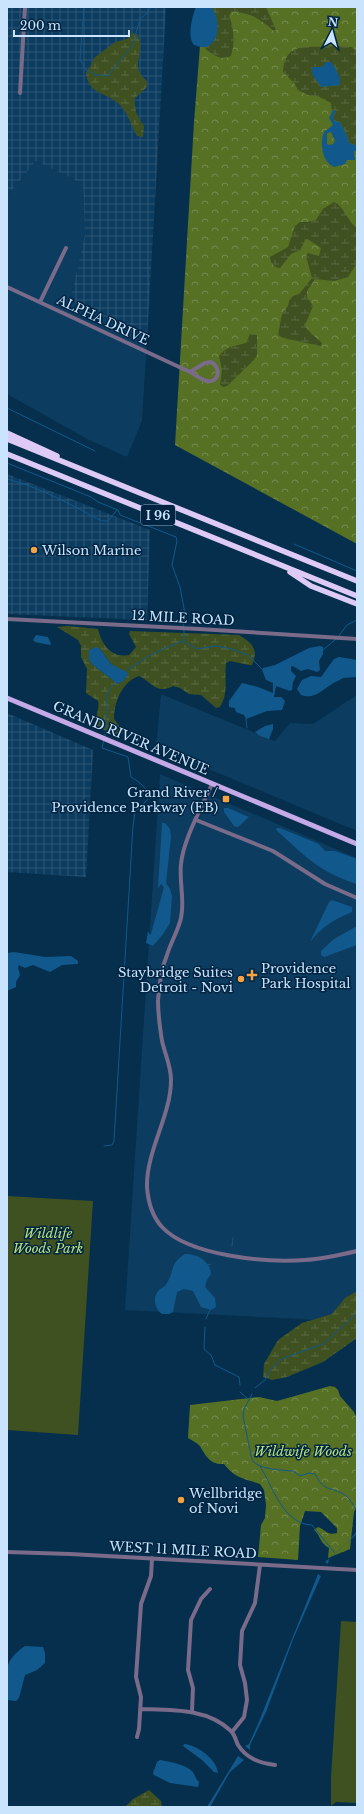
<svg xmlns="http://www.w3.org/2000/svg" width="364" height="1814" font-family="'Libre Baskerville',serif">
<defs>
<pattern id="industrial-grid" width="8" height="8" patternUnits="userSpaceOnUse"><rect width="8" height="8" fill="#0c3c5f"/><path d="M0 4h8M4 0v8" fill="none" stroke="#2e5877"/></pattern>
<pattern id="forest-crowns" width="20" height="18" patternUnits="userSpaceOnUse"><rect width="20" height="18" fill="#567024"/><path d="M2 6a3 3 0 1 1 6 0M12 15a3 3 0 1 1 6 0" fill="none" stroke="#758b50"/></pattern>
<pattern id="wetland-marsh" width="20" height="14" patternUnits="userSpaceOnUse"><rect width="20" height="14" fill="#3f5021"/><path d="M1 5h8M5 5V1M11 12h8M15 12V8" fill="none" stroke="#596942"/></pattern>
</defs>
<rect width="100%" height="100%" fill="#052f4d"/>
<path fill="#0c3c5f" d="M36,161L83,184L85,234L70,301L147,340L142,421L127,457L89,440L7,394V196Z
M161,694L275,741L290,723L313,724L357,695V831L156,747Z
M160,774L357,858V1322L125,1310Z"/>
<path fill="url(#industrial-grid)" d="M7,7H166L147,340L70,301L85,234L83,184L36,161L7,196Z
M7,474L150,530L147,620L7,614Z
M7,713L93,750L86,877L7,872Z"/>
<path fill="#3f5021" d="M7,1196L93,1201L78,1435L7,1430Z
M341,1621L357,1622V1803L336,1802L331,1806V1777Z"/>
<path fill="url(#forest-crowns)" d="M203,7H357V544L175,445L194,122Z
M330,1386L335,1387L338,1390L340,1396L354,1412L357,1419V1506L354,1512L350,1549L328,1558L329,1548C318,1541 322,1537 314,1530L318,1527C326,1530 327,1536 337,1533V1528L321,1512L305,1511L300,1526L298,1560L258,1557L261,1525L265,1518L266,1505L264,1490L260,1484C243,1478 236,1479 224,1464C209,1465 206,1455 199,1445C196,1442 191,1440 188,1438L190,1405L259,1397L277,1401Z"/>
<path fill="url(#wetland-marsh)" fill-rule="evenodd" d="M211,7H266L276,30L274,31C259,18 250,12 231,12L229,16C234,27 235,45 231,56C221,61 212,55 205,48C218,41 221,18 211,7Z
M132,33L137,34C148,53 127,64 147,81V87L135,98C134,110 137,116 144,126L143,137L137,136C131,125 129,115 120,105C106,91 88,96 86,72L91,65L94,58L115,42L127,39Z
M334,46L352,47L357,52V144L355,145L349,143C348,135 343,129 340,122L334,121L333,117L336,112L333,110L332,112L331,103L318,96L308,95L298,90L294,83L283,72C285,39 310,49 334,46ZM336,67L340,85L321,87L318,84V81Z
M334,202C344,206 348,222 357,228V263L348,277L334,281L315,279L307,291V297L313,306L305,325C308,332 316,337 322,343L321,346L283,338L278,335L282,314L288,306L289,301L293,296L299,294L312,278L306,256L308,253L319,256L321,248L309,240L306,239L300,250L291,254L280,268C273,267 271,264 270,257L288,247L295,226L300,222H307L316,220L323,209Z
M250,334L257,335V355L254,360L227,386L223,387L220,385L222,370L219,356C226,346 235,346 246,343Z
M68,626L98,629C102,645 111,658 129,655L136,647L129,634L130,631L239,635C252,643 259,649 252,665H249L230,661L226,663C224,679 229,692 220,707L216,708L201,695L189,694L180,688L173,686C156,695 152,682 139,676C122,682 114,702 114,719L123,731L122,734L118,736L97,727C94,718 100,709 98,701L86,693L87,669L81,657V646L78,640L57,627ZM100,649L111,664L120,670L118,684L93,665Z
M357,1291V1338L323,1362L287,1377L272,1380L263,1377L264,1364L278,1340L302,1323L332,1314L345,1298Z
M149,1790L161,1801L162,1807H125L133,1799Z"/>
<path fill="#11598c" fill-rule="evenodd" d="M196,7H211C220,16 221,42 206,47C203,48 198,46 194,45C187,38 192,16 196,7Z
M326,62H331C336,68 341,77 340,85L321,87L312,74V67H322Z
M333,110L336,111L333,117L334,121L340,122C343,129 348,135 349,143L354,145L357,144V151H354L355,160H347L345,164L334,167C321,161 320,143 324,132L333,125L329,118ZM331,132L335,141L333,144L329,145L327,144V133Z
M36,635L48,637L51,644L50,645L35,642L33,640Z
M320,646L323,647V654L319,661L320,670L317,672L308,669L301,671L293,666L291,667V671L296,676L293,682L292,690L290,691L276,686L274,697H281L285,701L282,710L267,711L246,719L244,715L236,712L235,708L229,707V701L242,683L258,687L273,693V683L266,680L262,670L263,668L275,665L309,648Z
M96,647L100,649L111,664L128,673C127,679 123,681 118,684L93,665L89,660V650Z
M339,657L357,660V677L343,678C339,681 336,681 332,684C322,690 314,700 301,695L297,689L302,680L311,676L321,677L334,659Z
M273,724V729L269,739L260,736L255,732L265,726Z
M224,808H228L249,817L238,827L234,826L224,812Z
M162,823H165L170,829L171,837L166,883L170,889L172,896L170,923L163,934L153,946L146,943L148,931L150,935L151,934L164,887L161,884L158,888Z
M280,828L319,844L325,851H335L357,859V884C319,872 305,856 276,830L277,828Z
M332,900L352,907V912C335,919 321,927 310,942L329,902Z
M357,926V945L327,956L324,957L321,955V951L334,939Z
M14,952L45,957L71,956L78,961V964L62,965L50,972L33,965L25,968L19,965L18,968L20,975L16,982V987L7,991V953Z
M185,1254C198,1254 210,1261 211,1274L207,1280L205,1287L215,1298L216,1307L211,1310L201,1307L193,1291L184,1289L177,1292L173,1312L169,1314H162C154,1308 152,1296 160,1289C163,1287 166,1286 167,1283C175,1270 169,1264 185,1254Z
M357,1531V1534L329,1559L328,1564L325,1562L349,1541Z
M318,1574L321,1576L294,1637L266,1712L250,1745V1750L245,1746L249,1744L258,1724Z
M25,1646L43,1647L45,1653V1663L37,1670L25,1675L19,1698L16,1701L7,1700C7,1673 1,1663 25,1646Z
M184,1744C197,1745 217,1759 218,1773L214,1772L202,1760L183,1746Z
M238,1756L244,1760L230,1772L210,1807H207Z
M160,1760C170,1762 184,1764 192,1771C195,1774 195,1779 199,1782L198,1787L170,1783L154,1775L153,1773L157,1762Z"/>
<g fill="none" stroke-linecap="round" stroke-linejoin="round">
<path stroke="#11598c" stroke-width="1" d="M84,7L80,59L85,69L95,75H104L108,76L133,44L140,19L146,14L151,7
M7,408L95,451
M7,463L91,497L98,502L118,510L120,515L176,537L177,541L172,565L180,587L185,614L183,627
M7,479C35,486 60,499 85,512C93,516 100,522 108,521L117,510
M294,544L357,571
M184,630V641
M338,637L347,625L357,620
M323,650L336,639
M124,672L152,654L182,641L197,649L215,646L232,649L248,655L262,669
M246,719L247,728
M105,737L108,691L116,682
M104,740L102,748L128,757L131,777C140,783 147,786 148,799L135,812L133,826L114,1141L112,1145L104,1146
M232,1246L233,1238
M208,1265L211,1264
M206,1319L210,1310
M205,1327L204,1349L211,1355L215,1365L239,1377L240,1385
M255,1388L265,1380L272,1368L281,1359L323,1344L357,1313
M240,1392L248,1399
M252,1394L244,1409L243,1416L252,1460C259,1470 282,1470 293,1471L300,1476L309,1473L315,1474C325,1493 330,1486 345,1495C350,1498 353,1506 357,1510
M260,1466C273,1487 283,1524 312,1525L334,1552"/>
<path stroke="#796b89" stroke-width="4" d="M20,93L25,7
M7,287L190,372
M40,302L66,248
M211,362C221,367 220,383 207,381C202,380 195,375 190,372L205,363Z
M7,619L199,629L357,639
M212,784C202,807 183,840 181,864C179,882 185,900 181,918C178,931 171,942 167,955C161,969 159,985 158,1001C158,1014 160,1028 162,1041C165,1054 171,1066 171,1080C171,1116 146,1151 147,1187C148,1201 152,1216 162,1227C189,1256 267,1263 305,1260C322,1259 340,1255 357,1251
M196,820L273,851L325,884L357,898
M7,1552L70,1554L357,1570
M140,1709C171,1710 208,1708 231,1731C235,1735 236,1741 238,1745C247,1759 260,1763 275,1765
M192,1711L193,1688L188,1670L191,1620L201,1599L210,1589
M232,1732L244,1717L247,1700L245,1683L240,1665L242,1631L255,1603L260,1565
M137,1737L139,1729L141,1697L136,1677L141,1604L151,1576L152,1558"/>
<path stroke="#c6a9e7" stroke-width="5" d="M7,698L357,844"/>
<path stroke="#decaf6" stroke-width="5.5" d="M7,433L57,456
M7,439L357,581
M7,454L357,596
M290,572L311,586L357,604"/>
</g>
<g fill="#f5a345" stroke="#002442" stroke-width="1.5">
<circle cx="34" cy="550" r="4"/>
<rect x="222" y="795" width="8" height="8" rx="2"/>
<path d="M250 969h4v4h4v4h-4v4h-4v-4h-4v-4h4z"/>
<circle cx="241" cy="979" r="4"/>
<circle cx="181" cy="1500" r="4"/>
</g>
<g text-anchor="middle" dominant-baseline="central" stroke-width="3" stroke-linejoin="round" paint-order="stroke">
<rect fill="#002442" stroke="#8daac4" stroke-width="1" x="141" y="505" width="34" height="20" rx="3"/>
<g font-size="12" font-weight="bold" fill="#c9e4fc">
<text x="158" y="515">I 96</text>
</g>
<g font-size="13" fill="#c9e4fc" stroke="#002442">
<text transform="translate(103 320) rotate(25)">ALPHA DRIVE</text>
<text transform="translate(183 618) rotate(3)">12 MILE ROAD</text>
<text transform="translate(131 738) rotate(23)">GRAND RIVER AVENUE</text>
<text transform="translate(183 1550) rotate(3)">WEST 11 MILE ROAD</text>
</g>
<g font-size="13" fill="#c9e4fc" stroke="#002442" text-anchor="start">
<text x="42" y="550">Wilson Marine</text>
<text x="218" y="792" text-anchor="end">Grand River /<tspan x="218" dy="15">Providence Parkway (EB)</tspan></text>
<text x="261" y="968">Providence<tspan x="261" dy="15">Park Hospital</tspan></text>
<text x="233" y="972" text-anchor="end">Staybridge Suites<tspan x="233" dy="15">Detroit - Novi</tspan></text>
<text x="189" y="1493">Wellbridge<tspan x="189" dy="15">of Novi</tspan></text>
</g>
<g font-size="13" font-style="italic" fill="#bce27c" stroke="#002442">
<text x="48" y="1233">Wildlife<tspan x="48" dy="15">Woods Park</tspan></text>
<text x="303" y="1451">Wildwife Woods</text>
</g>
</g>
<rect width="364" height="1814" fill="none" stroke="#c9e4fc" stroke-width="16"/>
<g transform="translate(332 32) rotate(6)" stroke="#002442" stroke-width="3" paint-order="stroke">
<path d="M0-3L7 15L0 10L-7 15Z" fill="#c9e4fc"/>
<text y="-6" font-size="11" font-weight="bold" text-anchor="middle" fill="#c9e4fc">N</text>
</g>
<path d="M14 30v6h115v-6" fill="none" stroke="#c9e4fc" stroke-width="2"/>
<text x="20" y="30" font-size="12" fill="#c9e4fc" stroke="#002442" stroke-width="3" paint-order="stroke">200 m</text>
</svg>
